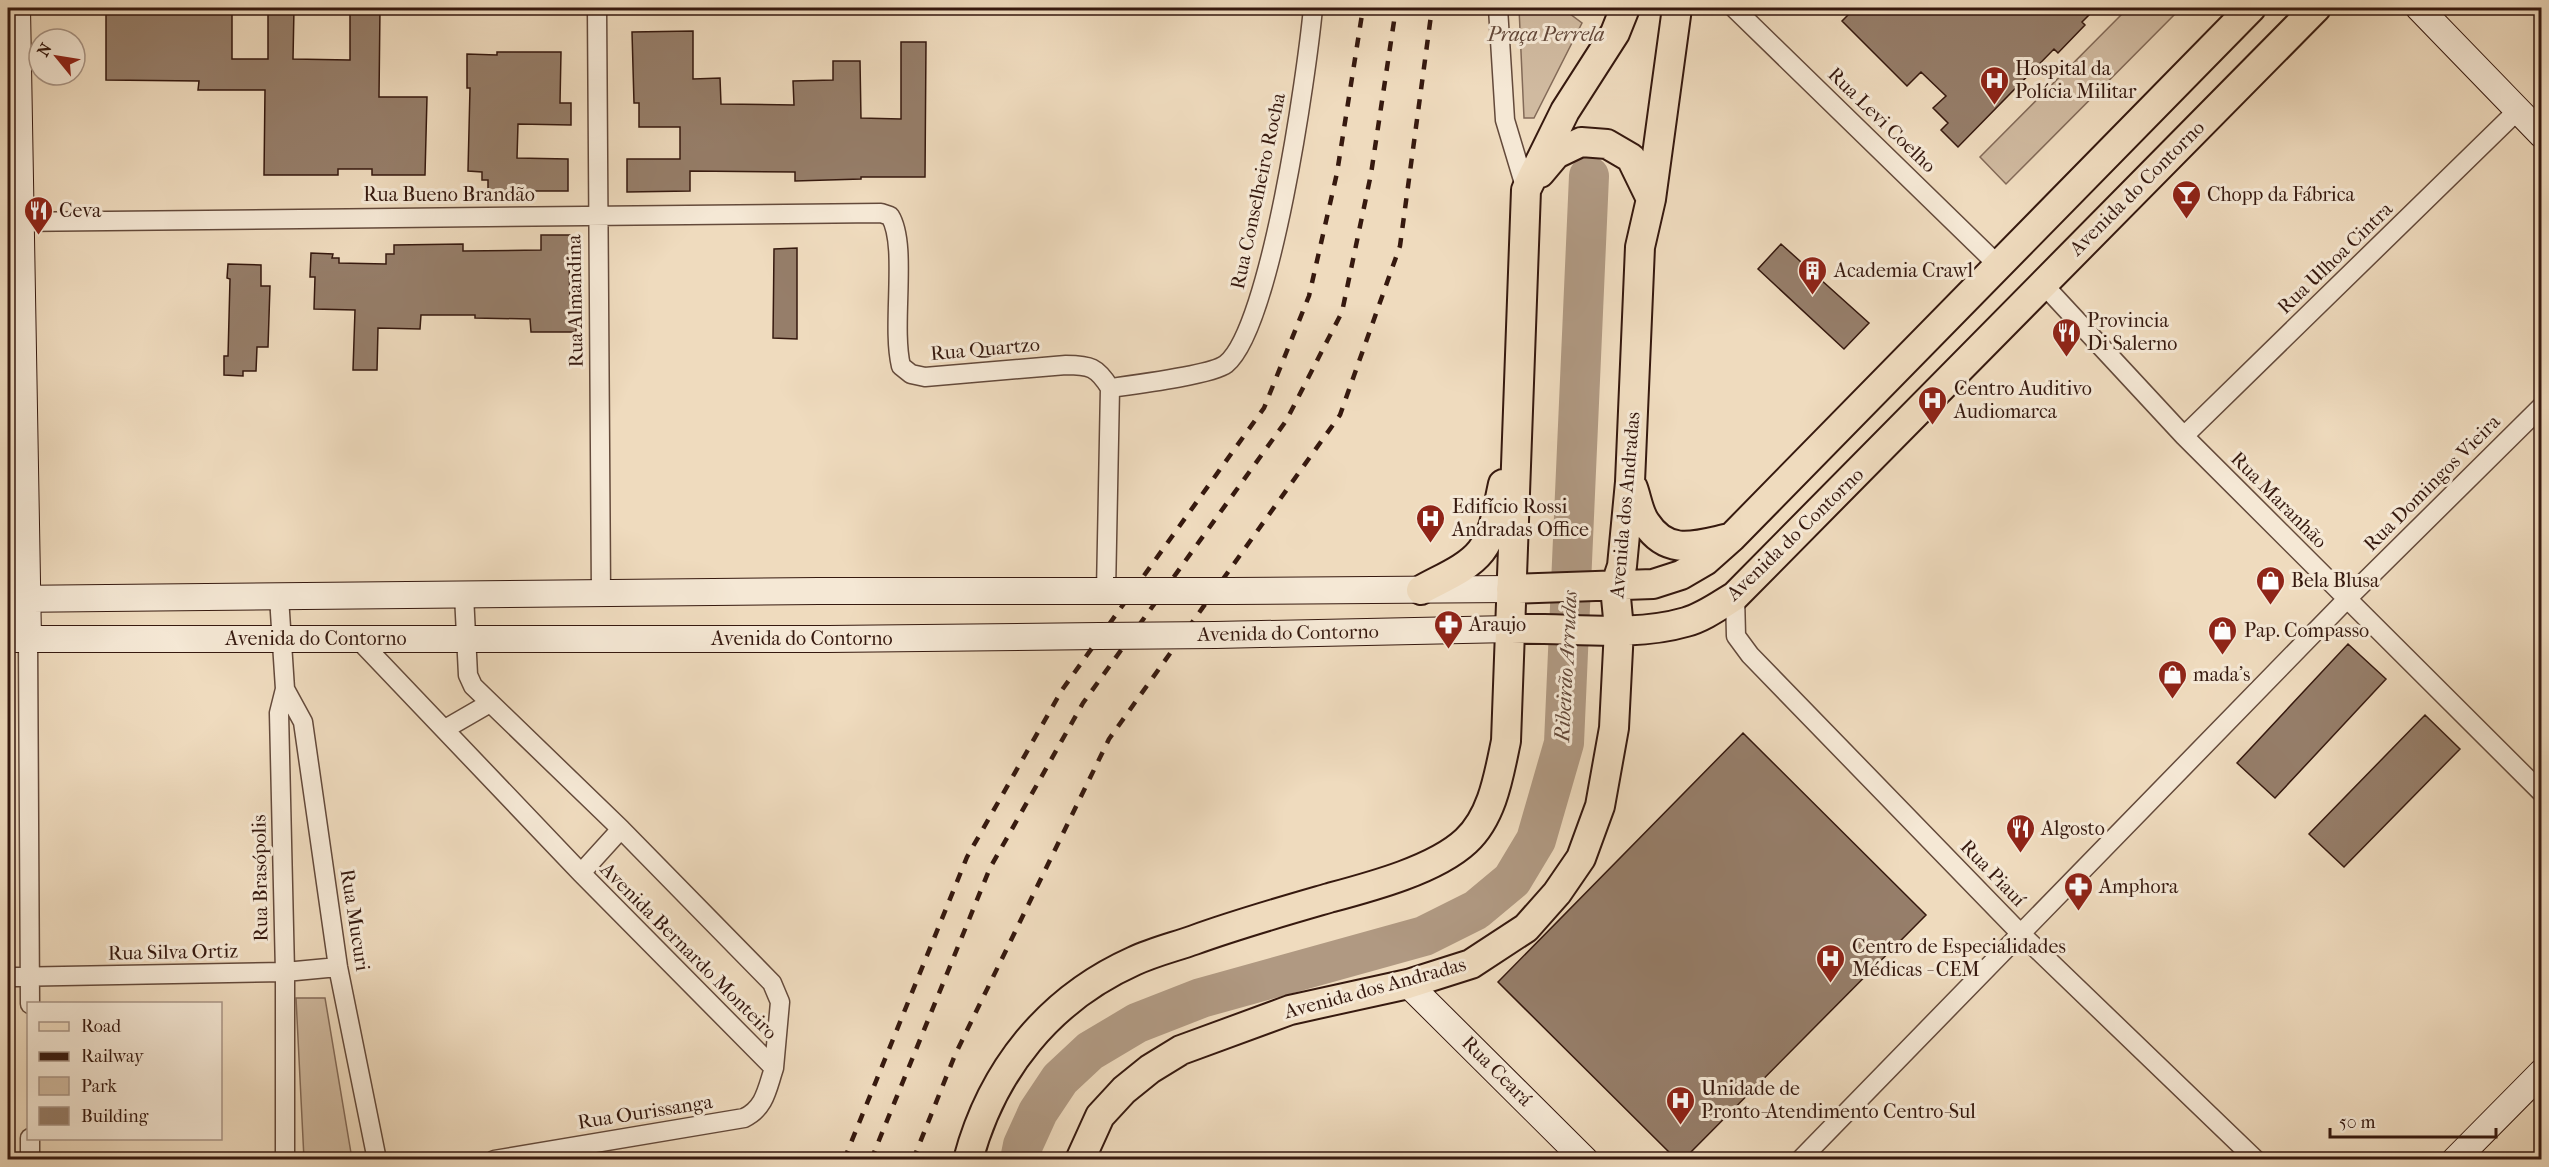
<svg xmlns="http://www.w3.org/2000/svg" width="2549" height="1167" font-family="'IM FELL French Canon',serif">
<rect width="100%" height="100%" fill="#efdbbe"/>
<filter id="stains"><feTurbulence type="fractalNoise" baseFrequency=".00333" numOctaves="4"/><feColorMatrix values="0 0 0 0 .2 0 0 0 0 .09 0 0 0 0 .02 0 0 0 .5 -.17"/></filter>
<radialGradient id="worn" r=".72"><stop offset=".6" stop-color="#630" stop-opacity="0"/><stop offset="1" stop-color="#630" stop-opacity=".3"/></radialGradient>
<path fill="#d0baa0" stroke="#836a58" stroke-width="1.5" d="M1519,8H1562L1582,23L1534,118H1524Z
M2128,8H2181L2006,184L1980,157Z
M296,998H325L352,1159H304Z"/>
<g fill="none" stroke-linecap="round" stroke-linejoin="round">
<path stroke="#b09982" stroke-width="40" d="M1020,1160L1023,1145L1038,1112L1060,1079L1090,1051L1137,1023L1201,998L1424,936L1476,910L1512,880L1536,840L1564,743L1589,176"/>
</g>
<path fill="#967e6a" stroke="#36190f" stroke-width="1.5" d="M106,8H232V59H268V8H294L293,59L350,60V8H380L379,97H427L425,175H372V169H338V175H264L265,90H198L199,81L106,80Z
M1855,8H2096L2082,22L2085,25L2058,53L2054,49L1958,147L1941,130L1948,123L1933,108L1946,96L1921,72L1907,86L1842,21Z
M693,31V79L720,78L721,104L794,105L793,81L833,80V61H860L861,118L901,119V42H926L925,177H861V179L795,181V172L690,171V191L627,192V159H680V127H639V103H634L632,32Z
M497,52H561L560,103H571V125L518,124L517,158L568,159V191H488V180H482V172L468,171L470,88H467V54L497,55Z
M541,235H575V260H569L570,302H576V332H531L530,319L475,318V315H421L420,329L378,328L377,370H353L355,310L314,309L315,277H310L311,253L333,254L332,258H339V263L386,264V254H394V245L463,244V251L541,250Z
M1781,244L1869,323L1844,349L1758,269Z
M797,248V339L773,338L774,249Z
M228,264L261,265V286H270L268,347H257L256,371H243V376L224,375V356H228L230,279L227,278Z
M2348,644L2386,679L2275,798L2237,763Z
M2425,715L2460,749L2344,867L2309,834Z
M1743,733L1926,915L1683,1160H1677L1498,982Z"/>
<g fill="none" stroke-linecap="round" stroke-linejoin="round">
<defs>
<path id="street" d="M597,8L601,594
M1498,8L1505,120L1526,190
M1734,8L1998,265
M8,222L881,213L890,216C908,245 891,325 901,366L911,374L925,377L1066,365C1090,365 1097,367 1110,388
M2042,283L2184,436L2542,793
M1110,388C1131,385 1212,375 1226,364C1271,328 1307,72 1313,8
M2184,436L2517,111
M1106,592L1110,388
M1735,596L1736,636L1750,655L2020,933L2256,1160
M279,597L285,689L279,713L285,972V1160
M357,638L581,873L774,1068L780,1002L772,983L621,829L473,686L468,675L464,595
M28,639L30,1004
M285,689L303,722L338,967L377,1160
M445,729L490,703
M581,873L621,829
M8,977L285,972L338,967
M30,1160V1138
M494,1160L744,1118C765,1108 767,1089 774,1068
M1800,1160L2347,599L2542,406"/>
<path id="secondary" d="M17,8L28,639
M2419,8L2542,135
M1231,591L1511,589
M8,599L819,591H1113
M1215,635L1511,629
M8,639H828L1100,636
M1408,984L1585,1160
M2455,1160L2542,1072"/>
<path id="primary" d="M1540,173L1556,154L1581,142L1607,144L1631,158L1651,199
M1633,488C1637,499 1639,514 1646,523C1668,557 1697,545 1730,538
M1511,589L1653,584L1681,575L1705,561L1732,537L2251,8
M1421,590C1440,579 1467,569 1481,551C1495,533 1498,506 1503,484
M1511,629C1568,627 1631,638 1686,622C1704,617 1720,605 1735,596L2316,8
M968,1160C992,1070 1049,999 1134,961C1153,952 1174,947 1194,940C1238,924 1284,911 1329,898C1370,887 1435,870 1466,841C1493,816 1499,774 1506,741L1526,190L1565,111L1615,33L1625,8
M1080,1160L1100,1116L1124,1090L1150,1069L1181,1050L1290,1010L1408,984L1471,964L1526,928L1557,893L1581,858L1600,806L1614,728L1619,629L1615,587L1622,566L1630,482L1640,247L1651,199L1677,8"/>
</defs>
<use href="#street" stroke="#644a3b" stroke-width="21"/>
<use href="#secondary" stroke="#36190f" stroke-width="28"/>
<use href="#primary" stroke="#36190f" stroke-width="32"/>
<use href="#street" stroke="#f5e8d5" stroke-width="18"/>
<use href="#secondary" stroke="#f5e8d5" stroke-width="26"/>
<use href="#primary" stroke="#efdbbe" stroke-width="28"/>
<path stroke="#36190f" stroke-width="4.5" stroke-dasharray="10 10" stroke-linecap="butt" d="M844,1160L967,857L1062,690L1264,408L1309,296L1337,173L1363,8
M871,1160L990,868L1083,703L1286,421L1342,312L1371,174L1396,8
M913,1160L955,1055L1109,739L1340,415L1400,246L1432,8"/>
<defs>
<path id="secondary-bridge" d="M1113,591H1231
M1100,636L1215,635"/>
</defs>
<use href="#secondary-bridge" stroke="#36190f" stroke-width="28" stroke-linecap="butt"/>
<use href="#secondary-bridge" stroke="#f5e8d5" stroke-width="26"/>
</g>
<defs>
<symbol id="hospital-pin" viewBox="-11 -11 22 30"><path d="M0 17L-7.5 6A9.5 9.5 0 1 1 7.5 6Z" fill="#8f2418" stroke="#f5e8d5"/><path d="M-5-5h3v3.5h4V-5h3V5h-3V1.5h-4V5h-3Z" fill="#fff"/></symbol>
<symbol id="bar-pin" viewBox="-11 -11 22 30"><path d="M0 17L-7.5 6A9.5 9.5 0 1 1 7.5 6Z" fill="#8f2418" stroke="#f5e8d5"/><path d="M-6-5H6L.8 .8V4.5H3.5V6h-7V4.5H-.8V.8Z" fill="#fff"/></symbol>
<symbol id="restaurant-pin" viewBox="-11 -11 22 30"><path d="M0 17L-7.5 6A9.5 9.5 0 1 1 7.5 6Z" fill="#8f2418" stroke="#f5e8d5"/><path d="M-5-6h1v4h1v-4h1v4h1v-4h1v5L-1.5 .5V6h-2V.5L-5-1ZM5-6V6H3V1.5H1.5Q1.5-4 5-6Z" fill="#fff"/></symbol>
<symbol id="building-pin" viewBox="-11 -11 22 30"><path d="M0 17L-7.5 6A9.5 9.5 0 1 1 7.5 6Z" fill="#8f2418" stroke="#f5e8d5"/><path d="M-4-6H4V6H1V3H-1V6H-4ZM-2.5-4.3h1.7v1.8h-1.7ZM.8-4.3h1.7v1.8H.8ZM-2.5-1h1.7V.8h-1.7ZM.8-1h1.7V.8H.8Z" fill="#fff"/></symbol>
<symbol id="shop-pin" viewBox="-11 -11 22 30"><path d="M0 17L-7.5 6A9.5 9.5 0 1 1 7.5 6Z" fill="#8f2418" stroke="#f5e8d5"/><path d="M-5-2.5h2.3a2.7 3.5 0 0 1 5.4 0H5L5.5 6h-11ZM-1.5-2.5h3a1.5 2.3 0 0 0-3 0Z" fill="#fff"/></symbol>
<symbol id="pharmacy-pin" viewBox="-11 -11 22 30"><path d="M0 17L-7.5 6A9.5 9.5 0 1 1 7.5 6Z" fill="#8f2418" stroke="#f5e8d5"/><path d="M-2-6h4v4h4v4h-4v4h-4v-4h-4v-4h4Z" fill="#fff"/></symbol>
</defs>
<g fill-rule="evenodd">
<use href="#hospital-pin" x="1978" y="64" width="33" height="45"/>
<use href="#bar-pin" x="2170" y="178" width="33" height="45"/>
<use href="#restaurant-pin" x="22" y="194" width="33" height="45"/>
<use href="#building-pin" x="1796" y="254" width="33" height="45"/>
<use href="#restaurant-pin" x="2050" y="316" width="33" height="45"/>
<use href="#hospital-pin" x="1916" y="384" width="33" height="45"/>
<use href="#hospital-pin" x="1414" y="502" width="33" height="45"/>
<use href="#shop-pin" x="2254" y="564" width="33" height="45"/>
<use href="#pharmacy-pin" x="1432" y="608" width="33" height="45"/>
<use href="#shop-pin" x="2206" y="614" width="33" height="45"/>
<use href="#shop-pin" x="2156" y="658" width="33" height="45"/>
<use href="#restaurant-pin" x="2004" y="812" width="33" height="45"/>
<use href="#pharmacy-pin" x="2062" y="870" width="33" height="45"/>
<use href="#hospital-pin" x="1814" y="942" width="33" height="45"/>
<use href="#hospital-pin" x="1664" y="1084" width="33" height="45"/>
</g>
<g text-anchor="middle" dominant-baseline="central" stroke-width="6" stroke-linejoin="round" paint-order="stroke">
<g font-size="20" font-style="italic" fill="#64493a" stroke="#f5e8d5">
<text x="1546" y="34">Praça Perrela</text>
</g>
<g font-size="20" fill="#36190f" stroke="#f5e8d5" text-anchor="start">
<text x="2015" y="68">Hospital da<tspan x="2015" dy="23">Polícia Militar</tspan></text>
<text x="2207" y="194">Chopp da Fábrica</text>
<text x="59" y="210">Ceva</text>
<text x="1834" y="270">Academia Crawl</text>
<text x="2087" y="320">Provincia<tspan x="2087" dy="23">Di Salerno</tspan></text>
<text x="1954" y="388">Centro Auditivo<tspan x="1954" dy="23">Audiomarca</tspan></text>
<text x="1452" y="506">Edifício Rossi<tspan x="1452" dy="23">Andradas Office</tspan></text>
<text x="2291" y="580">Bela Blusa</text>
<text x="1469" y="624">Araujo</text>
<text x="2244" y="630">Pap. Compasso</text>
<text x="2193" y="674">mada's</text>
<text x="2041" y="828">Algosto</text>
<text x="2099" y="886">Amphora</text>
<text x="1852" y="946">Centro de Especialidades<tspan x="1852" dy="23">Médicas - CEM</tspan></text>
<text x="1701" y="1088">Unidade de<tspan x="1701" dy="23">Pronto-Atendimento Centro-Sul</tspan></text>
</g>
<g font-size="20" fill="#36190f" stroke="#f5e8d5">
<text transform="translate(1882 120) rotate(44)">Rua Levi Coelho</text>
<text transform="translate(2137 188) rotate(-45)">Avenida do Contorno</text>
<text transform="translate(1258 191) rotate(-78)">Rua Conselheiro Rocha</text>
<text x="449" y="194">Rua Bueno Brandão</text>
<text transform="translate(2335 258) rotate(-44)">Rua Ulhoa Cintra</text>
<text transform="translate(575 301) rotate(-91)">Rua Almandina</text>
<text transform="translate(985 349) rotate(-5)">Rua Quartzo</text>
<text transform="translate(2432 483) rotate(-45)">Rua Domingos Vieira</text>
<text transform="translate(2279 500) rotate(45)">Rua Maranhão</text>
<text transform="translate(1625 505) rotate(-85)">Avenida dos Andradas</text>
<text transform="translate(1795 534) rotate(-44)">Avenida do Contorno</text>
<text transform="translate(1288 633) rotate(-1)">Avenida do Contorno</text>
<text x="316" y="638">Avenida do Contorno</text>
<text x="802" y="638">Avenida do Contorno</text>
<text transform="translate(1993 873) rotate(46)">Rua Piauí</text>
<text transform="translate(260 878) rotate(-91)">Rua Brasópolis</text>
<text transform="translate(355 920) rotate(81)">Rua Mucuri</text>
<text transform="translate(689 951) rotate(45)">Avenida Bernardo Monteiro</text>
<text transform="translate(173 952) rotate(-1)">Rua Silva Ortiz</text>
<text transform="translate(1375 988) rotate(-15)">Avenida dos Andradas</text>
<text transform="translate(1497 1071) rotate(45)">Rua Ceará</text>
<text transform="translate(645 1112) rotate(-9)">Rua Ourissanga</text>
</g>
<g font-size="21" font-style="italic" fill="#614637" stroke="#f5e8d5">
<text transform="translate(1566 666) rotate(-87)">Ribeirão Arrudas</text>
</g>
</g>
<rect width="2549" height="1167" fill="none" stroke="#efdbbe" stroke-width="30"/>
<rect x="9" y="9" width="2531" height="1149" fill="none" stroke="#36190f" stroke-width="3"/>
<rect x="15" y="15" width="2519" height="1137" fill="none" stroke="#36190f" stroke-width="1.5"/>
<rect x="27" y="1002" width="195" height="138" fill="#f5e8d5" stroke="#a99586" stroke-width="1.5"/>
<rect x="39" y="1022" width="30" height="9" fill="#efdbbe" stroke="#a99586" stroke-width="1.5"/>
<text x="81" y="1032" font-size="18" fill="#36190f">Road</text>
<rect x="39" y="1052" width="30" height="9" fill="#36190f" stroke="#a99586" stroke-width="1.5"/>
<text x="81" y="1062" font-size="18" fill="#36190f">Railway</text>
<rect x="39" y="1077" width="30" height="18" fill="#d0baa0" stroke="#a99586" stroke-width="1.5"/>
<text x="81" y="1092" font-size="18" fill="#36190f">Park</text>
<rect x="39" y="1107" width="30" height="18" fill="#967e6a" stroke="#a99586" stroke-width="1.5"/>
<text x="81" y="1122" font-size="18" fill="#36190f">Building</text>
<g transform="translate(57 57) rotate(300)"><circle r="28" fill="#f5e8d5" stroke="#a99586" stroke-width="1.5"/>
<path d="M0-4.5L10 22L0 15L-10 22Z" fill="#8f2418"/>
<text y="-9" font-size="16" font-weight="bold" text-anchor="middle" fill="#36190f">N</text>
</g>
<path d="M2330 1128v9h166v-9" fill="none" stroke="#36190f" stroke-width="3"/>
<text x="2339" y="1128" font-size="18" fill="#36190f" stroke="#f5e8d5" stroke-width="4.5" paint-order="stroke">50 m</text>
<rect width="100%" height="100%" filter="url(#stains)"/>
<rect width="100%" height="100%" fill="url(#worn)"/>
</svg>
